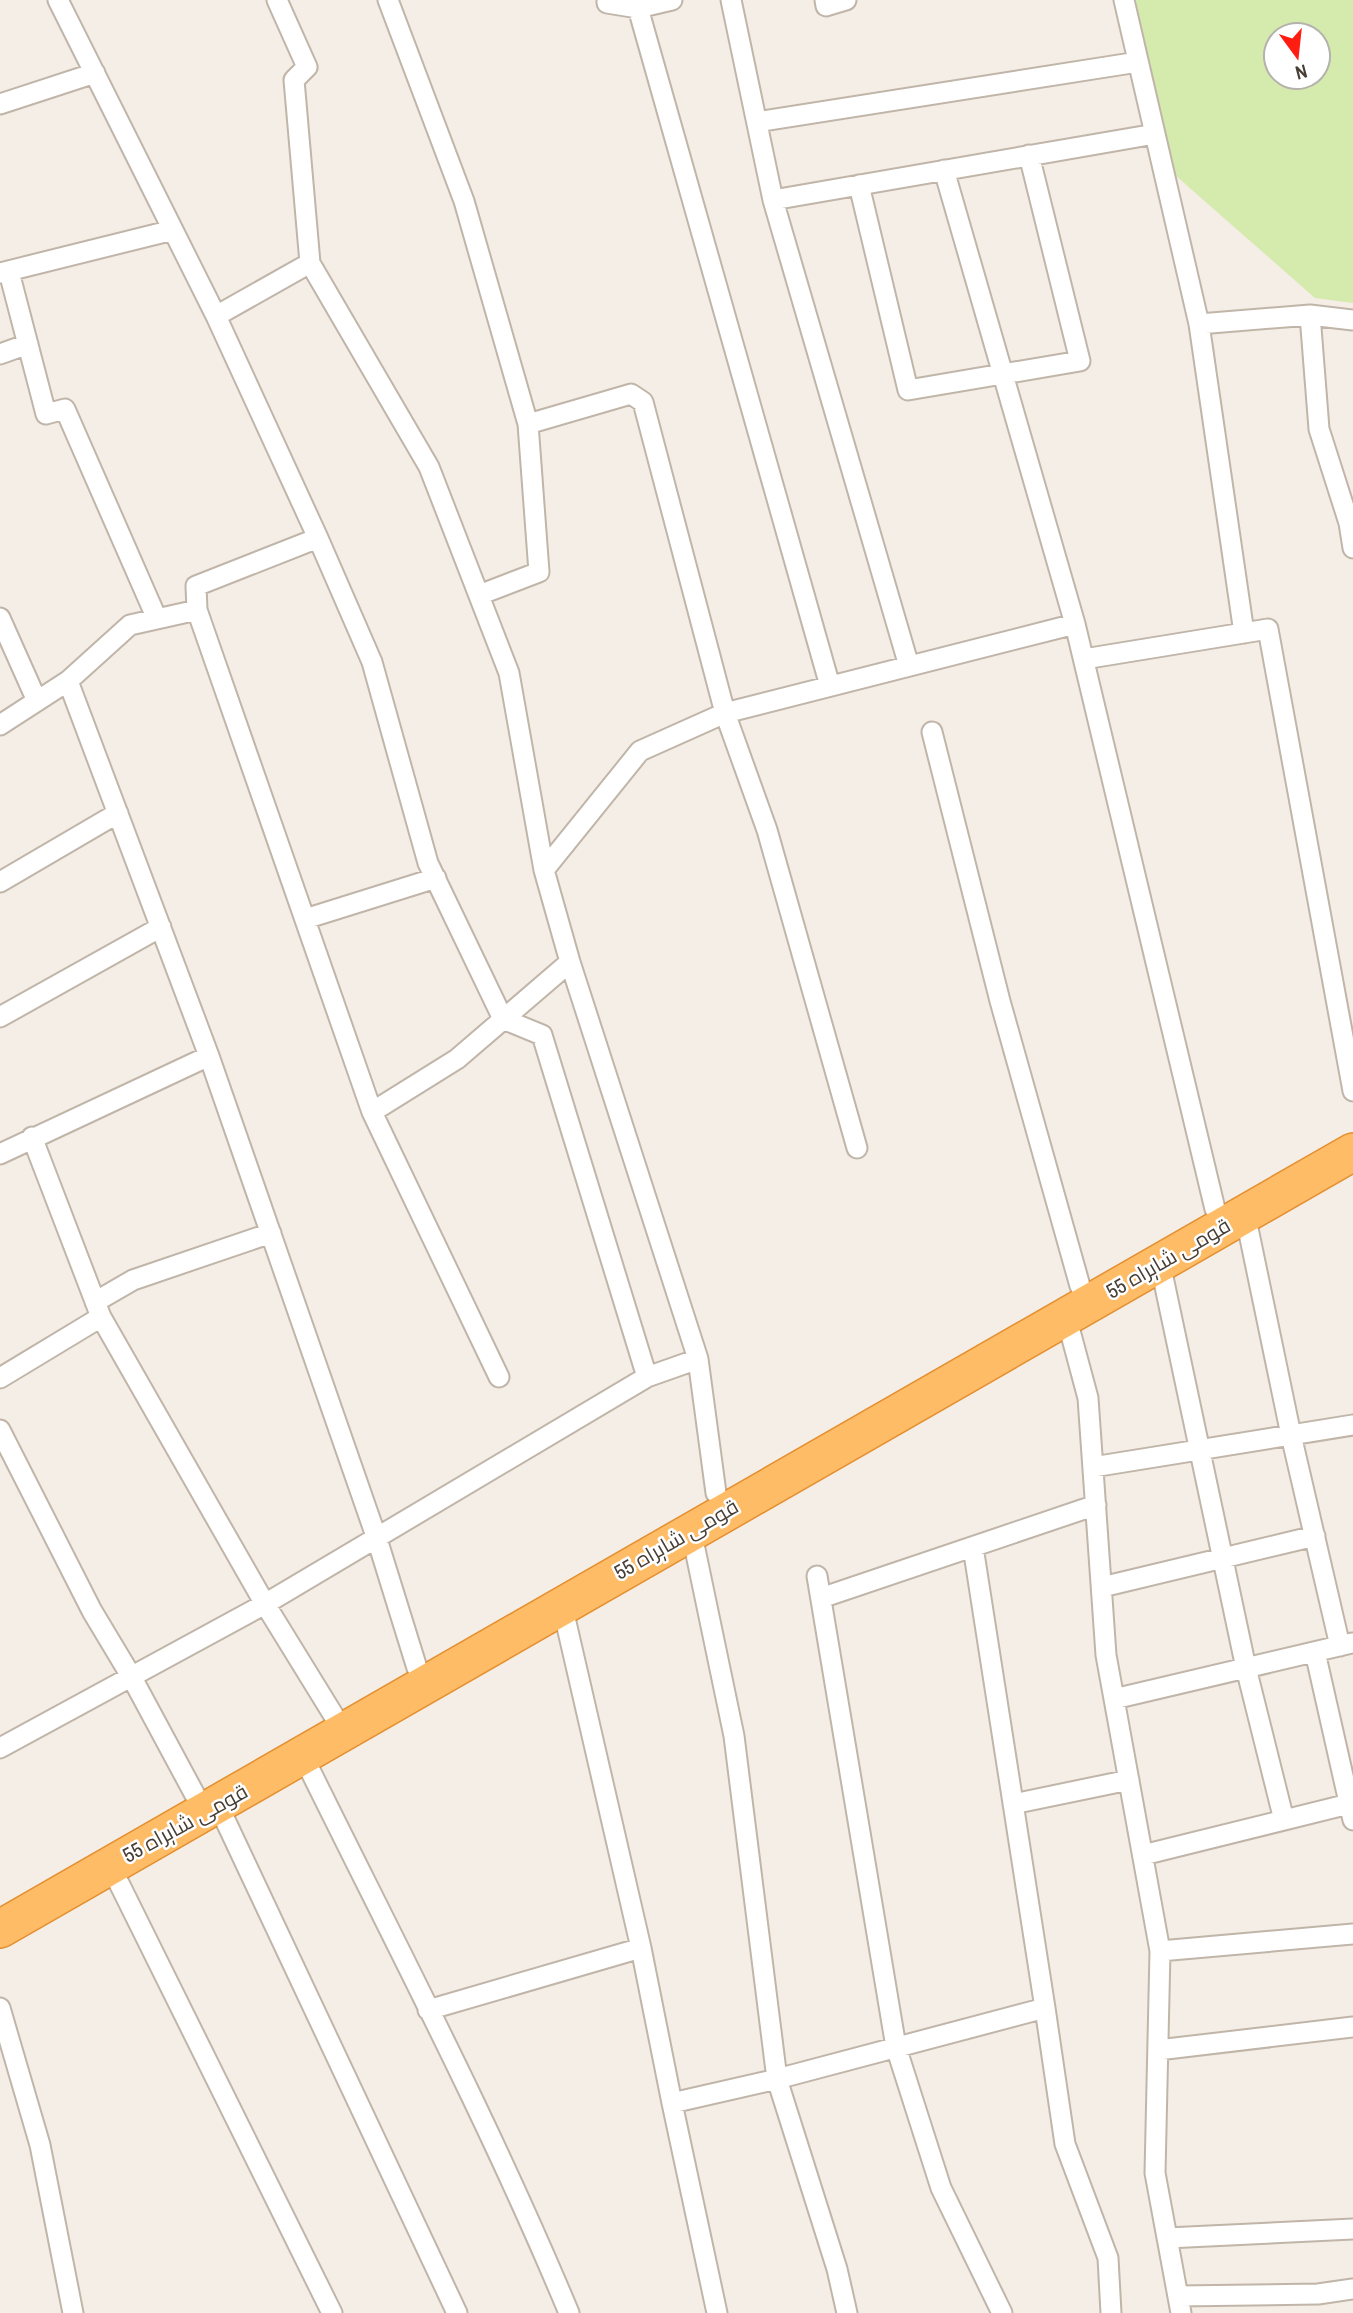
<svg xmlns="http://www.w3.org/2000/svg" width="1353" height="2313" font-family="'Archivo Narrow',Cairo,sans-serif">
<rect width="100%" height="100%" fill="#f4eee6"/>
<path fill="#d5eaad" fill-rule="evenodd" d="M1136,0H1353V303L1315,298L1167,168ZM1276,35H1318V77H1276Z"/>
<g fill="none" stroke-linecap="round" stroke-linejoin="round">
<defs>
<path id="street" d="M58,0L173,230
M277,0L307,67L294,80L310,263
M388,0L464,201L528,424L539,572L479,595
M607,0V3L638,8
M672,0L638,8L830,686
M731,0L773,200
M825,0L826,6L846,0
M1124,0L1199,324
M0,104L95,73
M757,122L1138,62
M944,170L1075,624
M859,185L908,390L1080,361L1029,155
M9,272L46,414L65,409L157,619
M0,273L173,230L216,316
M1310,315L1353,320
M0,354L28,344
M528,424L631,394L643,402L725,713L1075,624L1215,1209
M318,538L216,316L310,263L429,467L509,673L544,870
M0,618L37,701
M1244,633L1199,324L1310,315L1319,429L1349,523L1353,548
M1084,659L1268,629L1353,1091
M909,666L773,200L1155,134
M68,681L130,625L197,610
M0,725L68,681L209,1056
M932,732L1000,1001L1080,1286
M0,882L118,813
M305,919L436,878
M570,962L544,870L640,751L725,713L767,830L857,1148
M0,1017L161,927
M372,1112L197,610L196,586L318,538L372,662L428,863L503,1019L542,1035L647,1377
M32,1137L101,1317
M0,1154L209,1056L377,1539L417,1668
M1245,1214L1291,1435L1340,1646
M1160,1263L1246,1668L1284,1820
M95,1302L133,1280L271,1233
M1066,1316L1088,1398L1106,1655L1160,1951L1155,2173L1181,2313
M499,1377L372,1112L457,1059L570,962L698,1359
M0,1378L101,1317L265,1604L647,1377L698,1359L716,1493
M0,1430L92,1611L131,1676L195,1795
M1093,1467L1353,1425
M691,1530L734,1736L777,2079L1045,2008L1065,2144L1108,2258L1111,2313
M973,1547L1045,2008
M817,1576L896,2047L941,2188L1002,2313
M1102,1587L1315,1536
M821,1598L1096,1505
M1315,1652L1353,1820
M1114,1699L1352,1643
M0,1748L265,1604L334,1716
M303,1756C394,1941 490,2123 569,2313
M1013,1804L1129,1780
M218,1805L457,2313
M1143,1855L1353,1803
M110,1865L332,2313
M641,1948L672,2103
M1160,1951L1353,1934
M0,2008L40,2145L73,2313
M428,2010L641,1948L562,1605
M1158,2050L1353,2027
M1167,2238L1353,2229
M1178,2296L1318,2294L1353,2289
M717,2313L672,2103L777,2079L837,2269L847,2313"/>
<path id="highway" d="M0,1929L1353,1152"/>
</defs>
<use href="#street" stroke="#c0b5a8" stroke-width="23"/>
<use href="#highway" stroke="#e48f30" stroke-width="40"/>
<use href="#street" stroke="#fff" stroke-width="19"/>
<use href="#highway" stroke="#ffbc66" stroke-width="37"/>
</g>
<g text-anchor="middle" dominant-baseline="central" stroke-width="5" stroke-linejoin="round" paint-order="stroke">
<g font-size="21" fill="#473e35" stroke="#fff">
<text transform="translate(1168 1258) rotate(-30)">قومی شاہراہ 55</text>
<text transform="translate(676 1539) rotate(-30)">قومی شاہراہ 55</text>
<text transform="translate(185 1823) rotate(-29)">قومی شاہراہ 55</text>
</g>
</g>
<g transform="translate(1297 56) rotate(165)"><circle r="33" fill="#ffffff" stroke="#b5b2ae" stroke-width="2"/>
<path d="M0-5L12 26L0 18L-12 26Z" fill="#ff1d12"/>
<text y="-10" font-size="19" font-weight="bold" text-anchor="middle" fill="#473e35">N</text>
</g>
</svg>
